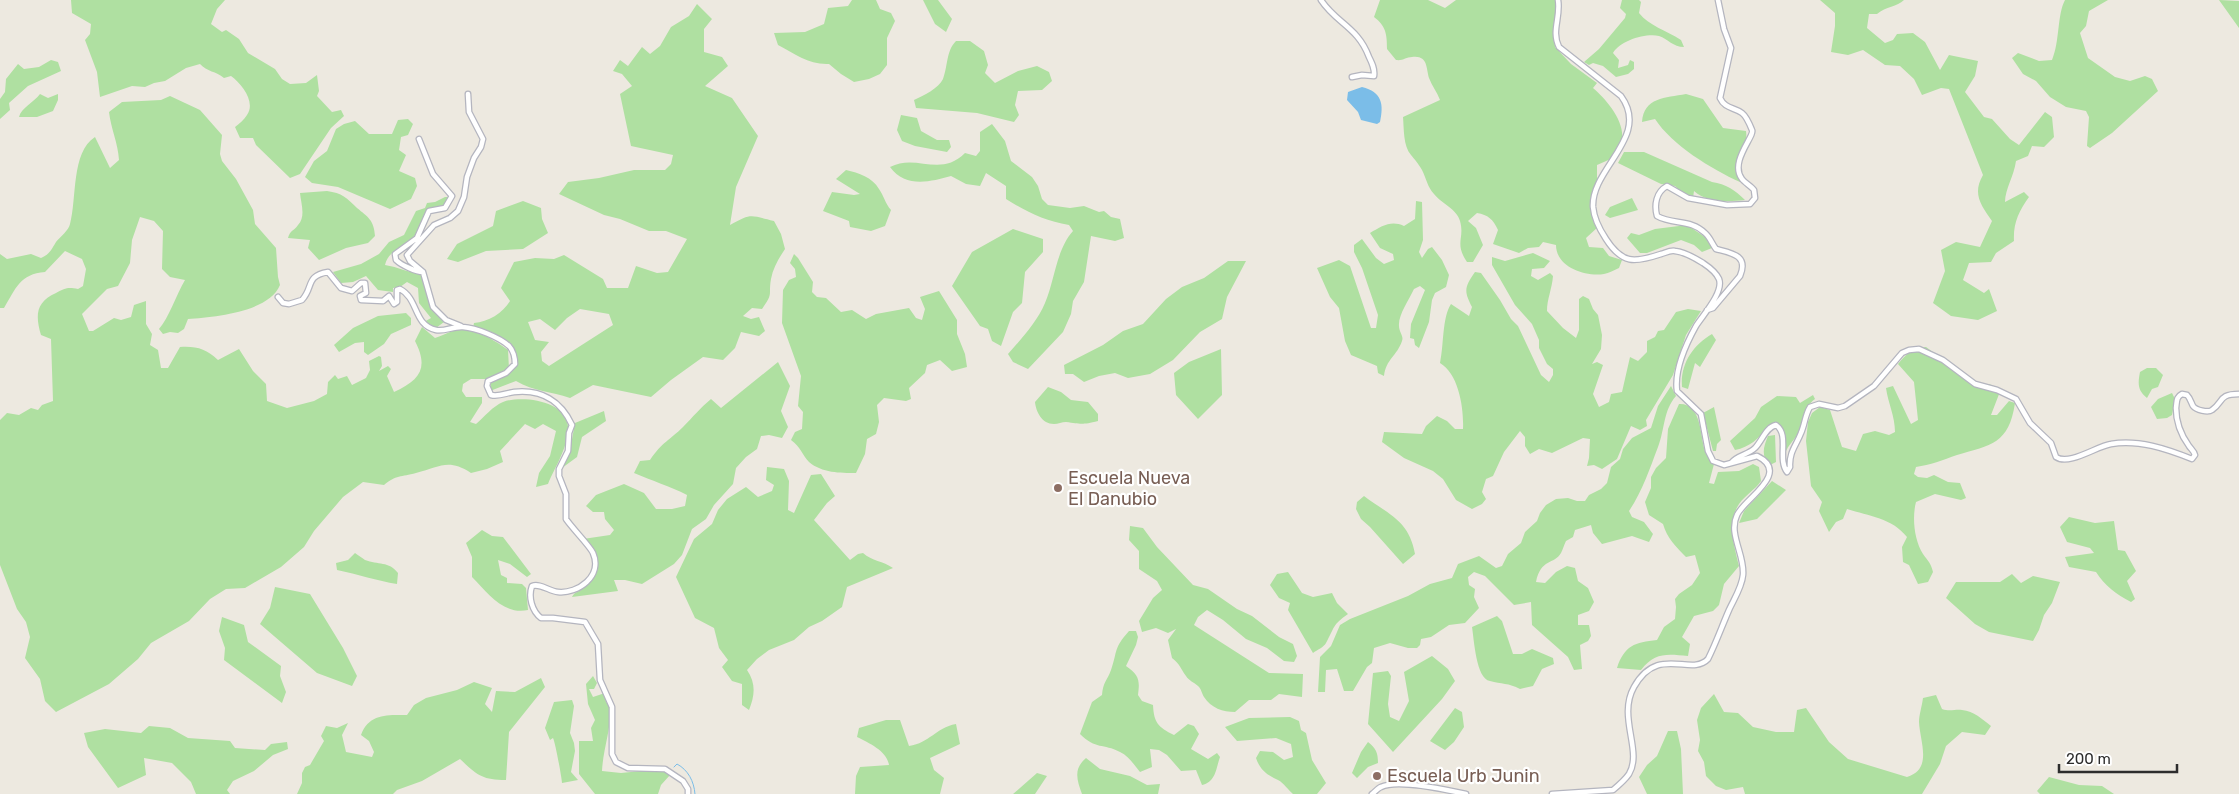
<svg xmlns="http://www.w3.org/2000/svg" width="2239" height="794" font-family="Rubik,sans-serif">
<rect width="100%" height="100%" fill="#ede9e0"/>
<path fill="#afe0a1" fill-rule="evenodd" d="M71,0H225L217,9L211,24L222,32L226,30L239,39L248,53L275,69L282,79L290,84L306,83L317,75L319,91L317,96L332,112L341,110L344,116L331,128L300,174L290,178L256,145L253,138H240L235,127C239,124 244,120 247,115C256,102 242,84 231,76L224,78C216,71 207,72 200,64L186,68L165,81L154,83L145,87L132,86L100,97L97,72L85,40L90,34L91,24L72,13Z
M852,0H876L880,9L891,13L895,21L887,38V65L880,74L869,79L854,82L841,74L829,64C809,65 795,54 778,45L774,33L805,32L824,24L828,8L848,6Z
M923,0H938L952,19L946,32L935,24Z
M1380,0H1428L1445,8L1456,0H1555L1558,17L1554,35L1555,47L1571,64L1597,83L1593,88C1606,99 1625,121 1622,140C1620,146 1616,152 1613,158L1597,165V177L1600,185C1594,201 1593,211 1598,227L1586,238L1589,247L1603,248L1609,256L1622,260L1619,268C1614,270 1609,273 1604,274C1585,277 1556,267 1556,245L1543,242L1539,247L1528,248L1519,253L1493,244L1498,230C1493,219 1488,215 1477,213L1468,221L1476,228L1483,245L1473,262H1467C1454,243 1465,239 1460,221C1457,209 1442,204 1434,194C1428,188 1426,178 1422,170C1418,163 1415,160 1411,155C1403,146 1404,128 1403,117L1440,100C1437,92 1432,86 1429,78C1426,68 1428,55 1412,57C1406,57 1403,61 1396,60L1387,49C1387,34 1386,26 1374,17Z
M1622,0H1639L1641,2L1639,13C1649,26 1666,30 1681,40L1684,47C1673,47 1668,39 1659,36C1645,33 1620,41 1613,53L1619,60L1618,68L1628,65L1630,60L1634,62V69L1628,74L1616,77L1603,66L1593,63L1589,65L1584,62L1599,49L1625,18L1626,14L1620,8Z
M1820,0H1904C1897,7 1886,6 1877,14H1869L1867,28L1885,43L1893,40L1897,34L1913,33L1925,42L1940,70L1949,55L1978,61L1975,76L1965,92L1984,117L1992,119L2010,139L2019,145L2045,112L2052,117L2054,137L2044,147L2032,146L2028,156L2016,161C2014,176 2005,189 2005,202L2024,192L2029,197C2019,211 2013,223 2014,241L1996,253L1991,262L1969,263L1963,280L1984,293L1989,289L1997,311L1978,320L1951,316L1933,303L1945,271L1941,250L1956,242L1980,247L1992,221C1981,205 1972,194 1983,175L1949,89L1941,88L1922,95L1914,79L1900,66L1885,65L1863,50L1848,55L1831,52L1835,26V13Z
M2065,0H2108L2089,11L2086,26L2080,33L2088,58L2115,77L2130,81L2145,76L2152,79L2158,91L2112,133L2090,148L2087,146L2089,117L2086,111L2066,107L2050,97L2036,81L2023,74L2012,58L2018,53L2039,61L2052,60C2060,41 2057,15 2065,0Z
M2219,0L2239,1V28Z
M697,4L712,19L704,29V52L722,57L728,66L705,86L732,98L758,136L736,187L730,225C752,213 749,215 774,221L781,234L785,249C779,258 773,268 771,279C768,296 774,292 762,309L752,308L743,316L751,319L759,317L765,331L759,336L741,332L735,348L723,360L703,357L671,380L651,397L593,385L570,398C551,391 534,392 516,381L490,391L491,380C503,374 513,375 518,360L511,345L473,328L474,323C488,322 503,313 510,301L501,288L514,262L535,258L554,259L564,255L603,279L607,288H628L636,266L657,273L668,272L687,239L666,231H649L620,219L604,215L559,194L568,182L599,178L634,170H665L671,164L673,155L631,146L620,94L632,86L622,74L613,71L620,60L628,66L642,47L650,54L660,46L671,27L689,16ZM580,309L609,314L613,325L549,366L542,361L541,352L549,342L535,340L528,322L540,319L555,330L567,318Z
M956,41H970L984,51L988,65L985,73L995,83L1018,71L1037,66L1049,72L1052,81L1042,90L1018,91L1015,105L1019,115L1014,122L977,113L916,108L914,100C923,96 939,88 943,79C948,66 946,51 956,41Z
M51,60L58,62L61,71L28,86L9,103L10,110L0,119V99L5,92L6,79L18,64L24,69L39,67Z
M40,94L48,98L58,94V100L53,111L37,117H19C21,108 34,102 40,94Z
M1686,94L1703,99L1723,128L1746,131C1748,144 1740,153 1740,165C1740,171 1742,176 1740,182C1711,169 1672,145 1655,119L1642,122C1644,97 1665,98 1686,94Z
M170,96L200,110L222,135L220,154L222,161L236,179L253,210L255,224L276,248L278,277L280,285C269,312 215,317 188,319L184,329L178,333L170,332L163,334L159,329C169,318 176,295 185,280L170,277L162,269L163,231L154,221L140,217L132,240L130,263L118,286L107,289L82,314L89,331H93L114,318L121,320L131,317L134,305L146,301V324L152,334L150,345L158,350L161,368H168L180,347C197,346 206,349 218,360L239,349L253,371L266,384L267,401L287,408L314,401L327,394L328,382L335,375L338,379L347,376L352,385L366,378L370,370L369,361L379,356L381,357L382,366L379,371L388,366L391,369L387,376L394,392C420,380 429,368 415,341L422,327L435,338C441,336 445,334 450,332C469,324 493,339 508,350L509,369L487,379H471L463,384L462,391L466,397H482V403L470,422L476,424C484,417 493,406 503,402C521,395 566,400 568,426C569,446 555,467 548,484L536,487L539,473L550,456L556,431L543,424L535,429L525,424L500,451L503,462L487,469L471,473C448,458 440,467 416,473C401,477 396,475 384,485L363,482L343,497L314,531L304,547L281,567L245,588L226,589L210,599L189,621L151,643L138,659L109,684L56,712L45,701L40,679L25,658L30,637L26,622L17,609L0,565V420L7,413L19,415L31,408L38,410L42,405L53,401L51,339L41,335C35,315 36,302 56,293C65,288 68,287 78,289L83,286L86,269L82,259L65,251L45,272C20,274 16,288 4,308H0V254L7,259L31,254L41,258C50,254 51,250 56,242C60,237 69,230 70,224C77,199 71,152 95,137L110,168L119,160C118,143 111,129 109,112L122,102L161,100Z
M901,115L917,118L921,131L937,140H949L951,147L947,152L915,146L902,141L897,130Z
M408,119L413,124L408,135L401,137L399,150L406,155L399,171L415,178L417,186L411,199L390,209L338,187L312,183L305,177L314,161L327,151L336,129L344,124L355,121L369,134H392L398,120Z
M992,124L1005,141L1011,161L1032,177L1038,186L1042,199L1048,205L1070,208L1084,206L1099,212L1104,211L1111,217L1120,219L1124,238L1115,241L1091,236L1084,282L1073,301L1071,314L1063,332L1028,369L1013,362L1008,354C1022,338 1037,322 1045,303C1055,280 1056,250 1073,231L1069,225C1045,221 1027,212 1006,199V186L986,173L980,186L966,184L951,176C930,182 905,188 890,167C916,153 940,178 965,153L976,156L980,151V132Z
M1624,152H1644L1712,182C1726,184 1735,190 1745,200C1729,202 1707,203 1694,191L1693,198L1683,194L1675,186L1661,184L1618,163Z
M846,170C859,173 872,177 879,189C884,196 885,203 891,210L885,226L871,231L850,227L849,221L823,211L832,192L854,195L860,194L836,179Z
M327,191C342,193 347,198 357,208C368,217 374,220 375,236L368,243L346,248L319,260L308,248L310,240L288,238C290,230 294,231 298,225C306,216 301,204 300,193Z
M445,197H450L444,206C439,207 433,207 429,209C421,216 421,229 415,237C405,249 389,248 385,265C398,267 409,273 423,274L435,312L444,322L436,328L424,322L431,318L419,303L418,288L407,282L400,287L393,288V292L378,290L366,276L353,282L341,283L333,272L361,264L379,254L389,242L404,235L416,211L425,208L427,203L435,202Z
M1632,198L1638,210L1610,218L1605,215L1610,207Z
M523,201L541,208L542,219L548,233L523,249L486,251L458,262L447,259L457,244L493,226L496,211Z
M1416,201L1422,202L1423,240L1419,252L1422,258L1428,249L1432,247L1442,260L1449,275L1446,287L1435,293L1432,300L1429,322L1419,348L1415,345L1414,339L1410,338L1411,324L1425,290L1420,286L1414,289C1409,300 1398,315 1399,326C1399,332 1404,336 1402,341C1397,356 1386,359 1384,376L1378,373L1377,366L1351,355L1345,341L1339,308L1330,297L1317,268L1339,260L1350,266L1371,328H1376L1378,315L1362,268L1354,252V245L1362,239L1376,258L1384,264L1394,260L1393,254L1380,248L1370,233C1382,226 1391,220 1404,226L1415,219Z
M1687,225L1708,239L1712,248L1702,252L1694,245L1681,240L1647,253H1640L1627,238L1631,233L1639,235L1655,229Z
M1013,229L1043,239V252L1025,272L1022,303L1013,312L1001,346L992,341L988,329L980,326L952,286L972,252Z
M1533,253L1550,261L1544,268L1532,269L1531,276L1538,280L1550,273L1553,276C1552,289 1547,299 1547,311L1563,328L1576,338L1579,330V299L1583,296L1589,299L1593,309L1598,315L1602,335L1601,349L1592,364L1597,362L1603,365L1593,394L1599,407L1609,402L1611,394L1622,392L1630,357L1638,361L1647,352V341L1655,337L1658,331L1664,330L1676,312L1688,309L1701,311L1686,335L1673,375L1646,420L1647,426L1640,430L1631,426L1617,459L1602,469L1594,465L1587,466L1589,458L1590,439L1583,438L1552,453L1539,449L1530,454L1525,446V437L1520,431L1504,452L1493,476L1486,479L1482,492L1486,499L1482,504L1472,509L1456,500L1443,479L1433,471L1404,458L1382,442L1384,432L1422,434L1426,426L1437,416L1447,421L1455,429H1463C1464,409 1459,374 1440,363C1444,345 1442,318 1451,304L1469,316L1472,307C1464,291 1464,288 1475,272L1481,273L1500,300L1511,319L1518,326L1541,375L1549,382L1553,375V369L1547,364L1539,348V340L1532,324L1515,305L1492,265V257L1505,261Z
M794,254L798,258L813,282L812,292L817,297L826,298L841,312L852,310L866,319L876,314L909,308L916,318L922,320L925,309L920,297L939,291L957,320V334L965,354L967,367L952,371L940,360L927,365L925,373L909,388L911,399L906,401L884,398L877,405L879,422L876,434L867,439L865,454L856,473C840,473 822,473 809,462C802,455 801,447 791,440L795,432L802,429L803,412L798,406L801,376L782,323L783,290L789,280L796,277L795,269L790,263Z
M1228,261H1246L1227,297L1222,319L1200,332L1173,360L1150,374L1128,378L1115,373L1099,376L1084,382L1073,374H1065L1064,365L1103,345L1123,331L1143,324L1166,299L1182,287L1204,278Z
M406,313L411,318V325L391,334L384,344L368,355L364,352V342L355,343L339,352L334,345L353,328L378,316Z
M1712,334L1716,340L1700,367L1695,363L1688,389L1682,387C1680,364 1693,345 1712,334Z
M1926,347L1976,384H1989L2001,389L1991,415H1997L2009,401L2015,403C2009,444 1991,445 1957,455C1943,460 1930,465 1916,467L1914,474L1918,477L1927,478L1934,475L1948,482L1960,483L1966,498L1961,500L1935,494L1916,502C1912,517 1914,540 1923,554C1928,561 1931,563 1933,572L1928,582L1918,584L1909,565L1903,562L1902,547L1907,537C1892,518 1869,516 1847,509L1843,519L1836,522L1829,532L1819,511L1822,502L1811,486L1806,441L1808,422L1812,413L1820,407L1830,410L1842,447L1856,451L1863,434L1875,431L1889,435L1895,432C1895,416 1888,403 1886,388L1893,386L1911,424L1918,420L1914,382L1898,364C1906,354 1913,348 1926,347Z
M1221,349L1222,395L1198,419L1176,395L1174,373L1189,362Z
M778,362L790,386L781,411L788,427L782,438L769,435L761,436L757,449L746,457L736,468L733,484L714,505L706,519L692,529L682,555L674,564L642,584L625,580H614L618,591L572,597C575,591 580,592 585,587C592,581 594,569 596,561L583,539L610,535L614,530L605,519L604,512H593L586,506L596,495L624,484L644,493L656,509H672L685,506L687,495C670,486 652,481 634,473L640,461L650,460C662,442 670,440 683,427C693,417 700,408 711,399L721,408Z
M2147,368H2156L2163,375L2158,387L2152,389L2147,398C2137,390 2138,383 2140,372Z
M1671,386L1676,396C1663,411 1665,429 1658,447C1650,468 1642,492 1629,511L1632,517L1644,522L1653,534L1649,542L1632,536L1602,544L1593,533L1591,525L1575,530L1573,537L1566,541C1564,545 1563,549 1561,553C1554,565 1541,558 1536,582L1545,583L1556,572L1567,566L1575,568L1578,581L1588,588L1594,602L1589,611L1578,615V625H1589L1591,636L1588,641L1580,645L1582,669L1574,670L1568,657L1532,625L1531,602L1514,605L1485,576L1474,572L1468,577L1469,585L1475,589L1474,597L1479,608L1465,623L1449,625L1431,637L1421,639L1420,645L1417,648H1408L1390,643L1374,648L1372,663L1367,667L1353,691H1344L1337,669L1326,670L1325,692H1318L1320,657L1331,646L1340,625L1350,619L1408,596L1430,584L1452,578L1458,564L1479,556L1496,568L1502,566L1508,554L1521,543L1525,532L1537,521L1540,513L1546,505L1556,499L1568,498L1577,501H1585L1589,495L1601,489L1607,483L1611,467L1620,459L1623,449L1632,438L1651,428L1658,406Z
M1048,387L1061,392L1071,400L1088,402L1098,414V421C1082,425 1081,424 1066,422C1062,422 1058,424 1054,424C1042,424 1036,412 1035,402Z
M2172,393L2175,399L2172,415L2167,418L2157,419L2151,407L2158,399Z
M1813,395L1815,399C1802,409 1805,417 1800,430C1796,439 1788,444 1785,454L1783,453L1779,430L1775,427H1768C1758,439 1750,447 1735,450L1730,441L1755,418L1761,407L1777,396L1796,397L1800,403Z
M1679,404C1702,403 1700,436 1705,451C1706,456 1711,460 1714,464L1709,483L1714,484L1718,472L1739,471L1753,464L1759,467L1761,481C1755,490 1745,495 1739,504C1727,522 1734,546 1739,566L1724,584L1719,605L1713,611L1694,616L1682,637L1690,644L1688,656C1667,654 1655,652 1641,670L1617,668C1624,646 1635,642 1657,640L1664,627L1675,619L1676,607L1675,599L1679,594L1692,585L1700,573L1695,555L1686,557C1676,547 1667,538 1663,524L1649,515L1645,502L1651,488V477L1656,468L1666,458L1668,429Z
M1714,407L1721,440L1717,444L1716,451H1713L1703,413Z
M604,411L606,421L582,437L577,457L562,468L570,450L575,423Z
M1775,435L1776,462L1770,465C1761,456 1763,448 1768,436Z
M767,467L784,469L789,481L788,510L794,513L811,475L821,474L835,496L827,503L814,520L850,560L858,554L863,553C872,561 883,561 893,568L847,587L842,607L822,621L809,627L794,640L769,650L757,659L747,670C756,683 755,695 749,710L742,705V684L732,681L722,667L728,660L719,648L714,628L695,618L676,577L694,539L712,524L718,510L727,499L746,487L758,497L772,491L774,485L766,480Z
M1772,481L1786,490L1757,519L1739,523L1744,511Z
M1364,496C1389,515 1409,520 1415,554L1403,564L1370,527L1361,519L1356,509L1357,502Z
M2069,517L2095,523L2114,521L2118,550L2125,551L2136,571L2127,581L2135,599L2131,602C2116,594 2105,586 2096,572L2069,567L2065,557L2094,553L2090,548L2067,542L2060,527Z
M1130,526L1143,528L1157,547L1193,585L1208,589L1237,609L1252,616L1279,637L1293,644L1297,656L1294,662L1284,661L1267,648L1246,639L1223,620L1207,610L1198,617L1194,625L1269,673L1303,674L1302,697L1279,694L1271,700H1249L1235,712C1223,712 1211,708 1204,697C1202,694 1201,688 1198,686C1194,682 1189,681 1186,676C1180,668 1181,665 1172,658L1168,640L1176,629L1168,633L1156,628L1142,632L1139,621L1153,598L1162,590L1157,581L1139,569V551L1129,540Z
M482,530L492,536L503,537L531,574L527,577L510,564L498,560L501,575L507,578V583L522,584L526,588L528,610C503,615 488,593 472,577V557L466,543Z
M355,553C358,555 362,558 365,560C378,565 389,561 398,573L397,584C377,581 358,574 337,570L336,563L348,560Z
M1288,572L1302,593L1313,597L1332,593L1337,603L1348,614C1332,625 1335,627 1326,643C1324,647 1317,650 1313,653L1288,610L1290,603L1279,598L1270,585L1277,574Z
M2012,574L2021,583L2033,576L2060,582L2052,603L2044,615L2039,630L2033,641L1989,632L1975,624L1946,598L1956,582H2000Z
M275,587L310,594L343,648L357,676L352,686L317,673L260,624L270,608Z
M1497,616L1502,621L1513,654H1522L1532,649L1553,658L1554,664L1542,669L1533,686L1520,689C1509,683 1501,684 1490,681C1476,679 1474,639 1472,627Z
M222,617L244,625L248,642L281,666L280,676L286,692L282,703L224,660L225,648L219,631Z
M1129,631H1136L1138,637L1136,645L1126,666C1139,675 1140,680 1138,695L1142,701L1153,705C1154,723 1158,727 1174,735L1188,724L1194,726L1199,734L1191,749L1208,759L1217,753L1220,757C1216,768 1216,782 1202,785L1196,770L1181,771L1167,755L1159,750L1150,749L1152,767L1140,772C1134,765 1129,756 1120,752C1103,743 1096,750 1080,734L1092,702L1102,695C1103,682 1107,681 1111,670C1118,650 1113,649 1129,631Z
M1432,656L1448,669L1455,681L1442,699L1393,752L1368,724L1373,673L1388,671L1391,676L1388,704L1390,717L1399,721L1409,701L1404,672Z
M593,676L597,683L594,689H589L593,697L605,693L606,702L610,706C612,727 603,749 602,771L621,773L661,769L670,775L661,785L658,794H595L579,774V741H593L591,728L595,720L588,704L586,684Z
M541,678L545,687L509,732L506,780C482,780 477,775 460,759L422,781L397,790L393,794H297L302,783V773L305,767L310,765L324,741L321,736L326,726L337,728L348,723L342,735L346,752L372,757L374,752L369,741L361,735C369,713 388,715 407,715L414,705L426,698L457,690L474,682L492,688L485,704L492,712L496,691L515,692Z
M1714,694L1724,712L1738,713L1753,727L1776,732H1794L1797,710L1806,708L1829,742L1848,759L1907,777C1933,769 1920,742 1919,722C1919,715 1922,706 1923,698L1936,695L1942,709C1950,712 1955,709 1962,710C1974,711 1982,719 1991,726L1985,735L1962,732L1946,746L1940,764L1922,794H1745L1743,787L1726,790L1716,786L1706,776L1704,762L1698,751L1700,740L1697,720L1701,708Z
M572,700L574,706L570,733L574,743L575,751L571,772L578,780L562,783C562,779 555,741 553,738L550,740L545,728L554,702Z
M1455,708L1462,712L1464,727L1454,742L1445,750L1430,741Z
M1290,717L1299,721L1301,730L1306,733L1312,760L1326,783L1317,794H1293C1288,790 1284,783 1278,780C1267,775 1260,770 1256,758L1260,751L1273,752L1284,760L1293,757L1291,744L1276,738L1237,741L1225,727L1249,718Z
M886,720H900L909,746C930,743 935,728 956,724L960,744L930,758L934,770L944,778L940,794H855L856,776L860,767L889,765C887,751 869,743 857,737L859,728Z
M149,726L170,728L188,738L230,741L235,748L265,750L271,744L287,742L288,749L273,755L254,771L233,781L227,790L230,794H196L191,782L172,763L144,758L146,775L118,788L88,747L84,733L105,729L141,733Z
M1668,731H1677L1681,749L1683,794H1647L1639,777L1647,765L1657,756Z
M1368,742C1376,748 1378,753 1378,763L1368,767L1357,778L1352,773L1361,752Z
M1086,758L1100,769L1130,776L1147,785L1160,784L1158,794H1082C1077,780 1073,769 1086,758Z
M1037,773L1047,776L1035,794H1013Z
M2049,777L2079,785L2102,786L2114,794H2040L2037,791Z"/>
<path fill="#7bbde8" d="M1362,87C1382,92 1384,104 1380,122L1377,124L1361,120L1358,112L1347,100L1348,92Z"/>
<g fill="none" stroke-linecap="round" stroke-linejoin="round">
<path stroke="#7bbde8" stroke-width="1" d="M674,767L677,764C688,770 694,781 695,794"/>
<defs>
<path id="minor" d="M1321,0C1336,23 1358,27 1369,57C1372,63 1375,69 1374,76L1362,75L1352,77
M419,139L433,174L452,196L445,208L429,211L417,238L395,254L396,260C401,265 416,272 423,272
M278,297L283,303L289,304L302,300C314,287 305,276 328,272L341,288L352,291L361,283H365L366,293L360,296L361,300L383,301L389,296L394,304L397,302V290L400,289C419,299 413,325 436,330C444,332 454,326 463,327C476,328 499,337 509,346C513,350 515,358 515,364L506,373L488,381L487,386L491,395C499,397 506,393 514,392C541,389 561,401 572,425L569,433L568,451L559,469V476L566,494V519C572,528 590,546 593,553C603,576 578,594 558,592C549,591 540,583 532,586C528,597 532,611 541,618H553L585,622L598,644L600,680L612,707V754L616,762L628,768L665,769L683,781L688,789V794
M1707,310L1713,308L1740,276C1749,255 1731,253 1716,249C1712,244 1710,237 1705,233C1691,219 1673,225 1657,216C1654,205 1656,192 1667,186L1688,198L1727,205L1750,204L1755,198L1754,190C1751,186 1745,183 1742,179C1729,162 1755,136 1752,130C1750,125 1746,116 1742,113C1734,107 1725,109 1720,98L1731,48L1724,29L1718,0
M461,326L446,320L433,307L423,272L410,261L407,255L434,225L450,218L458,211L464,197L467,177L474,158L481,147L483,139L469,112L468,94
M1731,463C1737,455 1748,455 1755,448C1762,441 1766,427 1776,425C1790,435 1777,459 1787,472L1790,467C1789,452 1796,446 1801,433C1805,424 1805,415 1810,407L1819,404L1838,408L1845,406L1874,386L1902,353L1909,350L1919,349L1943,360L1975,384L1997,390L2016,399L2030,423L2051,443L2056,457C2069,466 2097,446 2111,444C2138,439 2167,449 2192,459L2195,455C2194,451 2191,449 2189,446C2181,435 2176,421 2176,408C2177,401 2176,397 2182,394L2187,395C2190,398 2191,402 2193,406C2196,410 2208,413 2212,410C2224,402 2218,394 2239,394
M1372,794C1375,792 1378,788 1381,787C1397,779 1448,790 1466,794
M1552,794L1613,790C1619,785 1625,780 1629,774C1643,751 1617,717 1634,687C1658,644 1691,677 1708,659C1716,643 1722,626 1729,610C1734,599 1742,587 1743,575C1745,555 1728,534 1737,515C1744,499 1792,473 1757,456L1724,465L1713,461L1708,451L1701,414L1677,391C1674,369 1686,344 1696,326C1703,315 1724,292 1719,279C1716,272 1709,267 1703,263C1695,258 1685,252 1675,251C1670,250 1665,253 1661,254C1634,263 1622,264 1606,239C1600,230 1594,218 1593,207C1591,168 1651,137 1621,96L1559,47C1551,31 1561,17 1558,0"/>
</defs>
<use href="#minor" stroke="#b4b5bf" stroke-width="7"/>
<use href="#minor" stroke="#fff" stroke-width="4.5"/>
</g>
<g fill="#8d6e63" stroke="#fff" stroke-width="2">
<circle cx="1058" cy="488" r="5"/>
<circle cx="1377" cy="776" r="5"/>
</g>
<g text-anchor="middle" dominant-baseline="central" stroke-width="4.5" stroke-linejoin="round" paint-order="stroke">
<g font-size="18" fill="#785e54" stroke="#fff" text-anchor="start">
<text x="1068" y="478">Escuela Nueva<tspan x="1068" dy="21">El Danubio</tspan></text>
<text x="1387" y="776">Escuela Urb Junin</text>
</g>
</g>
<path d="M2059 764v8h118v-8" fill="none" stroke="#2d2d2d" stroke-width="2.5"/>
<text x="2066" y="764" font-size="15" fill="#2d2d2d" stroke="#ffffff" stroke-width="4" paint-order="stroke">200 m</text>
</svg>
